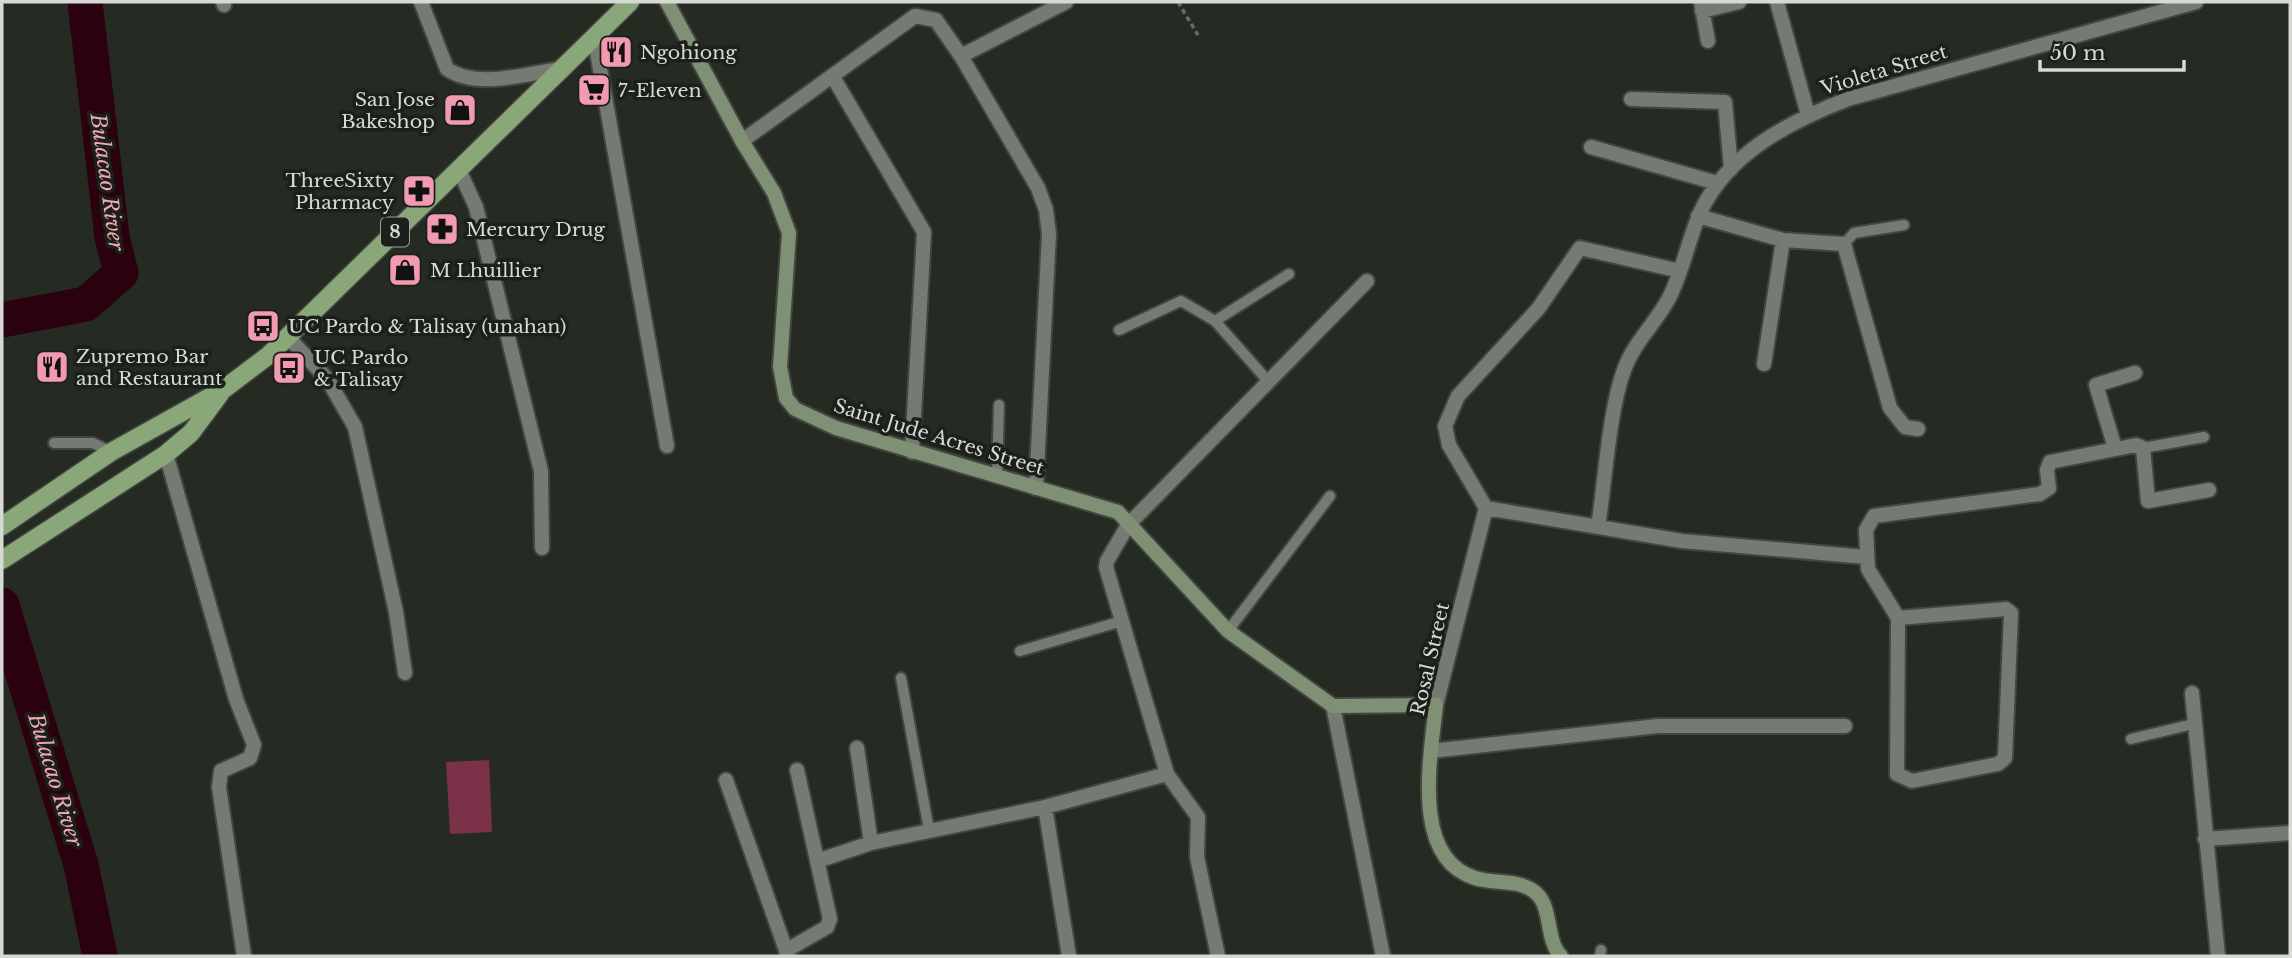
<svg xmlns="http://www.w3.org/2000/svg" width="2292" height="958" font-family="'Libre Baskerville',serif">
<rect width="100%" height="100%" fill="#252a23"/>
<path fill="#7b3248" d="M489,760L492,832L450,834L446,762Z"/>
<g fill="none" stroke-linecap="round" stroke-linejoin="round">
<path stroke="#2b000f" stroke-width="35" d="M2,320L86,304L121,273L112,237L85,2
M2,605L81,865L100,956"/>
<defs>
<path id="lane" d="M1844,244L1854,233L1904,225
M1215,321L1289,274
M1119,330L1181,301L1215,321L1268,381
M54,443H93L111,452
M2143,448L2204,437
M997,477L999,405
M1228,631L1330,496
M1020,651L1122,621
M901,678L929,830
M2131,739L2193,724
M1600,956L1601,950"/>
<path id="street" d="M223,2L224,5
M421,2L447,69C478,90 527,73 561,69
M1701,2L1708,41
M1777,2L1808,115
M1702,11L1739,2
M594,35L667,446
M961,56L1066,2
M833,77L924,232L912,452
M1631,99L1725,102L1731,169
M742,141L915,16L936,20L961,56L1038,188L1046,210L1049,234L1036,488
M1591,147L1717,183
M459,170L476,207L541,471L542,548
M1698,216L1783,240L1844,244L1890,408L1905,427L1918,429
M1680,271L1580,248L1538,309L1458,396L1445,426L1449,445L1486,508L1682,541L1866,557
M287,336L328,380L355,427L396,612L405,673
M1764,364L1783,240
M2115,448L2096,385L2135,373
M166,454L236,699L254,745L250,758L221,771L219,787L244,956
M1598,527C1605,482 1609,411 1624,370C1634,342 1656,323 1669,298C1683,271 1688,240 1700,213C1727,153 1791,121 1848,99L2196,2
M1898,618L2006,609L2011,613L2005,758L1998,764L1912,781L1897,774L1898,618L1868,569L1866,530L1874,516L2040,494L2049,488L2047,470L2050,462L2136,445L2143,448L2148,501L2209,490
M2192,693L2218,956
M1436,705L1486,508
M1333,706L1383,956
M857,748L871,843
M1431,751L1658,726H1845
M726,780L788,956
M1045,807L1069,956
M2205,839L2290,833
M817,861L871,843L1045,807L1167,774
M787,950L827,927L830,919L797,770
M1218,956L1197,857L1198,817L1167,774L1106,567L1107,561L1128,525L1367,281"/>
<path id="secondary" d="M667,2L742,141L774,193L789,233L780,367L786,398L795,409L836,428L1118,512L1228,631L1333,706L1436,705C1431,755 1410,858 1475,878C1493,884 1515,879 1532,890C1554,903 1544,939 1561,956"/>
<path id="primary" d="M2,526L111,452L224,389L269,355L630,2
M2,560L166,454L191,433L220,394"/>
</defs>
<use href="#lane" stroke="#424640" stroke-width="14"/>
<use href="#street" stroke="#424640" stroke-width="18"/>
<use href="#secondary" stroke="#424640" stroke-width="18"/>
<use href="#primary" stroke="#424640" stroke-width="21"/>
<path stroke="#676b65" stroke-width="3.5" stroke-dasharray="5 3.5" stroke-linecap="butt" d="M1178,2L1198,35"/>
<use href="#lane" stroke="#757a72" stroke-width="10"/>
<use href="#street" stroke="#757a72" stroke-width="14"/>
<use href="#secondary" stroke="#7f9075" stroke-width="14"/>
<use href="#primary" stroke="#89a779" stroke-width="18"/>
</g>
<defs>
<symbol id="restaurant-square" viewBox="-11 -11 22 22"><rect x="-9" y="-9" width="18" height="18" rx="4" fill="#f29aaf" stroke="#1c201a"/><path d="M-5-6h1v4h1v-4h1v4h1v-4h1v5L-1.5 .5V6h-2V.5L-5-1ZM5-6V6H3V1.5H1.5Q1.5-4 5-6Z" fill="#111"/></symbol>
<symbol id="supermarket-square" viewBox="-11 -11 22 22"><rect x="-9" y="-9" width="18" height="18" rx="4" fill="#f29aaf" stroke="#1c201a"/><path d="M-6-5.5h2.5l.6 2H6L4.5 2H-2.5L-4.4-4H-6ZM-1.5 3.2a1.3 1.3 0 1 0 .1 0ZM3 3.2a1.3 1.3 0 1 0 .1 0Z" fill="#111"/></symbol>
<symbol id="shop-square" viewBox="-11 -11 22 22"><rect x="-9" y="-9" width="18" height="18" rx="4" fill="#f29aaf" stroke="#1c201a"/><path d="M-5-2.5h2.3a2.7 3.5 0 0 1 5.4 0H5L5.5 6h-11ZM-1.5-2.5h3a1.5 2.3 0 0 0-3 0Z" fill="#111"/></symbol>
<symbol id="pharmacy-square" viewBox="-11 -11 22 22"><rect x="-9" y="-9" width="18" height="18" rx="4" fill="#f29aaf" stroke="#1c201a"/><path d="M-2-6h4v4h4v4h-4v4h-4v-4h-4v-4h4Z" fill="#111"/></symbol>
<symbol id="bus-square" viewBox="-11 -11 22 22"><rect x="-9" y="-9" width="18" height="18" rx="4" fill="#f29aaf" stroke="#1c201a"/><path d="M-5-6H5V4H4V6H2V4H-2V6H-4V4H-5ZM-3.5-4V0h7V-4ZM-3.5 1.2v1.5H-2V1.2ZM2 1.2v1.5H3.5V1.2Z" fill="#111"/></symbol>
</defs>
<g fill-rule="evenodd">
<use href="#restaurant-square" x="597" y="33" width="38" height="38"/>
<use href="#supermarket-square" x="575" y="71" width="38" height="38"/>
<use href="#shop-square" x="441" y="91" width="38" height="38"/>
<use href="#pharmacy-square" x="400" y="172" width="38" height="38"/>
<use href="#pharmacy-square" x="423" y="210" width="38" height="38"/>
<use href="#shop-square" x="386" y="251" width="38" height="38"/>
<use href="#bus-square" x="244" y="307" width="38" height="38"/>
<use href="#restaurant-square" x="33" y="348" width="38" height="38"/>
<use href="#bus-square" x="270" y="349" width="38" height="38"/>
</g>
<g text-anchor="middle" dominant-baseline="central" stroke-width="7" stroke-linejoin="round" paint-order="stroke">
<rect fill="#1c201a" stroke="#9ea29c" stroke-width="2" x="381" y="217.5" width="28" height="29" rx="5"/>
<g font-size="18" font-weight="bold" fill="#d6d9d4">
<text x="395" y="232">8</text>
</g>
<g font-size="19" fill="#d6d9d4" stroke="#1c201a" text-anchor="start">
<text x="640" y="52">Ngohiong</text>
<text x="618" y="90">7-Eleven</text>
<text x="435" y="99" text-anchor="end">San Jose<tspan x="435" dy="22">Bakeshop</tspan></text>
<text x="394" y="180" text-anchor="end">ThreeSixty<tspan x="394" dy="22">Pharmacy</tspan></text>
<text x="466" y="229">Mercury Drug</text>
<text x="430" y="270">M Lhuillier</text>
<text x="288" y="326">UC Pardo &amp; Talisay (unahan)</text>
<text x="76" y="356">Zupremo Bar<tspan x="76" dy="22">and Restaurant</tspan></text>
<text x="314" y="357">UC Pardo<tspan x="314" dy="22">&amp; Talisay</tspan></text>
</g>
<g font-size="19" fill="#d6d9d4" stroke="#1c201a">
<text transform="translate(1884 70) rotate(-17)">Violeta Street</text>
<text transform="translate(939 437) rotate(17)">Saint Jude Acres Street</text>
<text transform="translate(1430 659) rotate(-77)">Rosal Street</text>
</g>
<g font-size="21" font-style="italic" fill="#f2a6b7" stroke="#1c201a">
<text transform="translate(107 182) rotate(82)">Bulacao River</text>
<text transform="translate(55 780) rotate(73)">Bulacao River</text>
</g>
</g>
<rect width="2292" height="958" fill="none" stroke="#d6d9d4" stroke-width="7"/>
<path d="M2040 60v10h144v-10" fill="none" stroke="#d6d9d4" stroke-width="3.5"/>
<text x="2050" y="60" font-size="21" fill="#d6d9d4" stroke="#1c201a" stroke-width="5" paint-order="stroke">50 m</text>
</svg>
